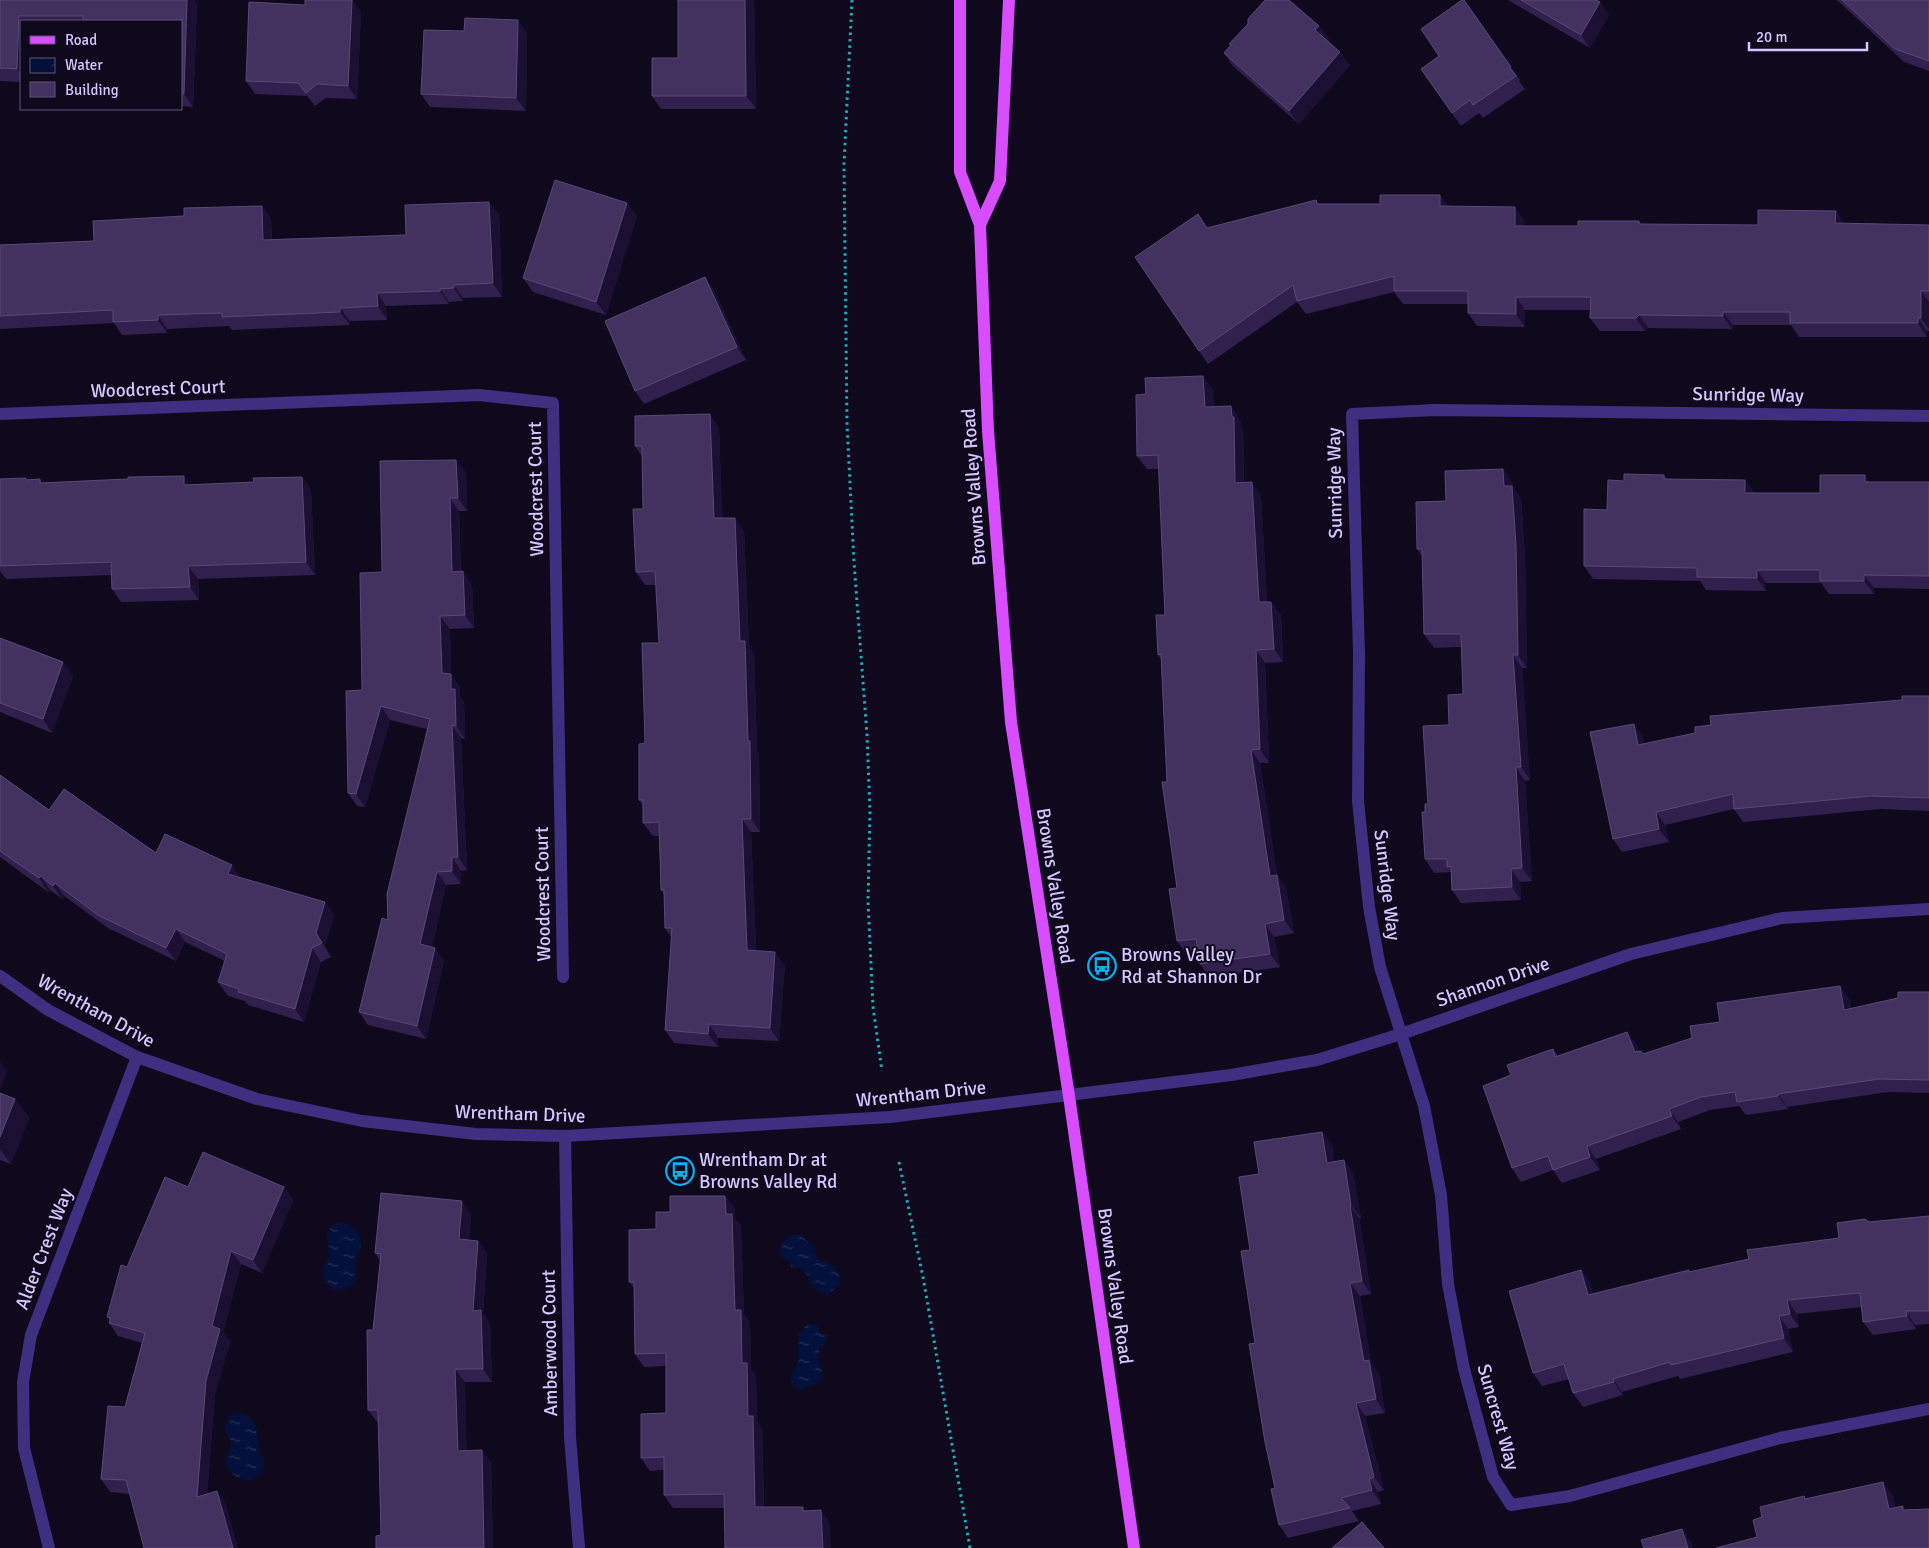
<svg xmlns="http://www.w3.org/2000/svg" width="1929" height="1548" font-family="Signika,sans-serif">
<defs>
<pattern id="water-ripples" width="26" height="14" patternUnits="userSpaceOnUse" patternTransform="scale(1.25)"><rect width="26" height="14" fill="#04103c"/><path d="M2 4q2-2 4 0t4 0M15 11q2-2 4 0t4 0" fill="none" stroke="#283159"/></pattern>
</defs>
<rect width="100%" height="100%" fill="#10091d"/>
<path fill="url(#water-ripples)" d="M338,1222C349,1222 361,1232 361,1244C361,1251 356,1256 356,1262C356,1268 358,1276 355,1281C352,1286 348,1288 343,1290C328,1293 320,1276 325,1263C327,1258 329,1255 330,1249C324,1238 328,1228 338,1222Z
M790,1235H800L813,1246V1252L822,1262H828L839,1274L840,1284L830,1293H820L809,1284L808,1276L800,1268H791V1263L780,1255V1245Z
M808,1324L816,1325L821,1333L827,1337C826,1344 821,1346 819,1352C816,1362 823,1368 823,1377L819,1382L800,1390L792,1384L791,1375C793,1370 796,1368 798,1363C799,1359 799,1337 798,1333Z
M236,1413C259,1413 257,1437 260,1452C261,1456 264,1459 265,1463C259,1490 230,1482 225,1460L230,1451L231,1441C224,1428 223,1430 229,1416Z"/>
<g fill="none" stroke-linecap="round" stroke-linejoin="round">
<path stroke="#20abb8" stroke-width="3" stroke-dasharray="2.5 4" stroke-linecap="butt" d="M852,0L844,164L847,424L854,562L867,735L870,811L868,901L873,1007L882,1071
M899,1162L923,1277L970,1548"/>
<path stroke="#3f2f81" stroke-width="12" d="M0,414L479,395L553,403L563,977
M1929,416L1435,410L1352,414L1359,653L1358,801L1369,907L1380,967L1424,1106L1441,1195L1448,1284L1464,1369L1493,1477L1511,1505L1570,1496L1780,1438L1929,1409
M0,976L48,1010L137,1057L257,1099L362,1121L476,1134L565,1136L890,1117L1231,1075L1317,1060L1401,1034L1631,954L1782,918L1929,909
M565,1136L570,1437L579,1548
M49,1548L24,1448L23,1382L31,1335L137,1057"/>
<path stroke="#d74dff" stroke-width="12" d="M960,0V172L980,225L988,431L1011,722L1069,1096L1134,1548
M980,225L1000,181L1009,0"/>
</g>
<path fill="#2f204d" d="M0,0L197,3L193,107L181,106V21H21V82L0,81Z
M754,0L756,109H661L652,96L678,58Z
M1464,0L1520,80L1519,81L1525,89L1483,118L1479,113L1461,126L1421,69L1439,56Z
M1508,0H1596L1600,2L1609,15L1590,48Z
M1837,0H1929V71L1904,62Z
M361,12L357,99L326,98L315,106L307,96L255,94L246,81Z
M1319,26L1329,39L1327,40L1350,65L1299,124L1233,66L1224,53L1231,46L1229,44Z
M464,31L527,33L526,111L430,107L421,94Z
M1316,200L1319,204L1448,206L1524,220V226H1578L1639,221L1641,224L1758,225L1844,224L1929,225V331H1927V337H1799L1791,325H1733L1732,329L1648,328L1645,331H1600L1590,318V310H1525V327L1477,326L1468,313V304H1403L1394,292L1306,314L1297,302L1208,364L1135,257L1207,228Z
M489,202L499,215L502,297L463,298V301L449,302V304L386,306L387,320L350,321V325L232,330L229,326L167,329V333L122,335L114,323L0,329V245L94,241L184,216L262,206L271,219L272,239L406,235Z
M627,203L637,216L606,315L533,292L523,278Z
M705,277L714,290L746,360L644,404L635,391Z
M1213,390L1214,407L1240,420L1241,427L1243,430L1244,483L1252,482L1261,496L1267,602H1271L1281,615L1283,662L1265,663L1269,763H1260L1277,875L1286,888L1294,933L1274,937L1280,967L1209,977L1200,964L1198,953L1186,954L1177,941V888L1167,782L1161,659L1158,655L1165,615L1159,469H1147L1137,456L1146,394Z
M710,414L719,428L722,518L744,531L749,647L754,654L757,751L759,754L760,832H751L756,951L785,966L779,1041L718,1038V1047L674,1043L665,1030L672,938L665,928L664,895L661,890L659,836H653L643,823V806L639,800L645,743L659,643L656,585H645L636,572L643,509L642,457L635,446Z
M456,460L466,473L467,511H459L461,571L472,585L474,628L450,629L451,675L460,687V697L464,702L465,739L461,738L467,870L461,871V884L446,885L432,947L444,961L426,1039L368,1025L359,1012L388,920L427,729L390,720L365,807L357,806L348,793L362,690Z
M1503,469L1512,483L1513,487L1521,499L1525,558L1527,668H1522L1530,780L1525,781L1532,881L1520,882L1521,900L1461,903L1452,890L1451,872L1434,873L1425,859V812L1449,725L1463,694L1461,647L1434,648L1424,634L1422,556L1417,549L1446,501Z
M1664,475L1667,479L1745,480L1754,493H1820L1870,482H1929V589L1874,588V594H1829L1821,583H1766V591L1706,590L1700,581L1593,579L1584,566L1607,510L1624,481Z
M302,477L311,490L315,575L198,579L199,600L121,602L112,589V575L6,579L0,571V479L28,480L40,479L42,483L190,485L254,482Z
M0,638L63,662L73,676L52,733L0,712Z
M1929,696V811L1880,809L1743,822L1734,809L1665,825L1669,842L1622,852L1613,839L1643,737L1644,744Z
M0,775L49,810L156,853L325,902L334,915L325,946L331,957L321,962L304,1022L248,1005L245,1001L228,996L218,982L225,961L185,942L176,961L108,928L64,896L62,899L50,890L48,892L0,857Z
M1929,992V1093L1888,1092L1787,1107L1788,1109L1746,1115L1739,1106L1710,1110L1678,1122L1681,1129L1596,1159L1600,1170L1562,1183L1553,1170L1521,1182L1512,1168L1511,1075L1553,1049L1558,1056L1637,1045L1639,1051L1644,1054L1692,1038L1720,1022L1849,999L1851,1009Z
M0,1093L15,1099L29,1118L11,1164L0,1160Z
M1322,1132L1332,1145L1334,1161L1344,1160L1353,1173L1361,1218H1359L1371,1294L1360,1296L1371,1363L1379,1373L1385,1413L1365,1416L1384,1490L1378,1492L1381,1504L1352,1511L1359,1521L1288,1538L1279,1525L1275,1488L1255,1343L1259,1174Z
M188,1187H284L293,1200L262,1273L241,1264L223,1332L230,1342L215,1394L207,1494L226,1504L110,1492L101,1479L125,1407L142,1343L118,1336L109,1323L110,1321L107,1317L127,1267Z
M725,1196L735,1209V1218L741,1227L744,1314L750,1323L751,1369L756,1376L757,1421L762,1429L764,1507L806,1511L830,1523L725,1508H673L664,1495V1470L650,1471L641,1458L666,1413V1366L644,1367L635,1354L634,1288L629,1282L656,1229L670,1212Z
M471,1214L469,1240L478,1241L487,1254L483,1313L490,1324L492,1382H465L466,1450H482L491,1463L493,1548H376L381,1535L378,1423L368,1410L373,1330L380,1261L375,1253Z
M1929,1216V1324L1915,1325L1916,1329L1873,1335L1863,1322L1862,1307L1797,1314L1799,1327L1788,1329L1793,1352L1680,1379L1678,1376L1622,1392L1623,1395L1583,1407L1573,1393L1569,1379L1542,1386L1533,1373L1581,1270L1590,1283L1593,1294L1839,1238L1869,1222Z"/>
<path fill="#1b1032" d="M187,0H194L197,3L193,107L184,94Z
M352,0H353L361,12L357,99L348,86Z
M745,0H754L756,109L746,96Z
M1600,2L1609,15L1590,48L1581,35Z
M19,16L22,21H21V75L17,69Z
M518,20L527,33L526,111L516,98Z
M1319,26L1329,39L1324,43L1315,30Z
M1340,52L1350,65L1299,124L1289,111Z
M1440,195L1450,208L1440,206Z
M489,202L499,215L502,297L493,283Z
M627,203L637,216L606,315L596,302Z
M262,206L271,219L272,253L263,240Z
M1515,207L1524,220V239L1515,226Z
M1836,211L1845,225L1835,223Z
M705,277L714,290L746,360L737,347Z
M454,285L463,298V301L454,288Z
M440,289L449,302V304L440,291Z
M1921,291L1929,302V329L1921,318Z
M377,293L386,306L387,320L378,306Z
M1516,297L1525,310V327L1516,314Z
M340,308L350,321V325L340,312Z
M1723,312L1733,325L1732,329L1723,316Z
M158,315L167,329V333L158,320Z
M1639,315L1648,328L1645,331L1636,318Z
M1918,318L1927,331V337L1918,323Z
M1203,376L1213,390L1214,420L1205,407Z
M1231,406L1240,420L1241,427L1243,430L1244,496L1235,483Z
M710,414L719,428L723,531L714,518Z
M456,460L466,473L467,511L458,498Z
M1503,469L1512,483L1513,487L1521,499L1525,558L1527,668L1518,655L1504,486Z
M1865,475L1874,488L1865,482Z
M184,476L193,489L184,485Z
M302,477L311,490L315,575L306,562Z
M1745,480L1754,494L1745,493Z
M1252,482L1261,496L1268,615L1259,602Z
M450,498L459,511L461,585L452,572Z
M735,518L744,531L749,647L754,654L757,751L759,754L760,832L751,819L748,741L740,641Z
M188,566L198,579L199,600L190,587Z
M1757,570L1766,583V591L1757,578Z
M463,571L472,585L474,628L465,615Z
M1864,575L1874,588V594L1864,581Z
M1271,602L1281,615L1283,662L1274,649Z
M440,616L450,629L451,675L460,687V697L464,702L465,739L456,726L442,673Z
M1256,650L1265,663L1269,763L1260,749Z
M1513,655L1522,668L1530,780L1521,767Z
M63,662L73,676L52,733L43,719Z
M381,706L390,720L365,807L356,794Z
M1634,724L1643,737L1647,758L1638,745Z
M452,725L461,738L467,870L458,857Z
M1251,750L1260,763L1279,889L1270,876Z
M1516,767L1525,781L1532,881L1522,868Z
M1656,812L1665,825L1669,842L1659,829Z
M742,819L751,832L757,963L747,950Z
M452,857L461,871V884L452,871Z
M232,865L241,878L228,874Z
M1511,869L1520,882L1521,900L1512,887Z
M437,872L446,885L430,957L420,944Z
M1277,875L1286,888L1294,933L1284,920Z
M41,876L50,890L48,892L39,878Z
M55,883L64,896L62,899L53,886Z
M325,902L334,915L325,946L331,957L322,943L316,933Z
M1265,924L1274,937L1280,967L1270,954Z
M176,929L185,942L176,961L166,948Z
M312,948L321,962L304,1022L295,1009Z
M435,948L444,961L426,1039L417,1026Z
M775,952L785,966L779,1041L770,1028Z
M1840,986L1849,999L1853,1023L1844,1010Z
M709,1024L718,1038V1047L708,1034Z
M1627,1032L1637,1045L1644,1066L1635,1052Z
M0,1061L7,1072L0,1090Z
M1778,1094L1787,1107L1788,1109L1778,1096Z
M15,1099L29,1118L11,1164L0,1149V1137Z
M1669,1109L1678,1122L1681,1129L1672,1116Z
M1322,1132L1332,1145L1337,1176L1327,1163Z
M1587,1146L1596,1159L1600,1170L1590,1157Z
M1344,1160L1353,1173L1361,1218L1351,1205Z
M284,1187L293,1200L262,1273L253,1260Z
M725,1196L735,1209V1218L741,1227L744,1314L750,1323L751,1369L756,1376L757,1421L762,1429L764,1521L755,1507L748,1416L742,1363L735,1310L726,1214Z
M462,1201L471,1214L468,1252L459,1239Z
M1350,1205L1359,1218L1371,1294L1362,1281Z
M478,1241L487,1254L483,1313L490,1324L492,1382L483,1369L473,1311Z
M231,1251L241,1264L223,1332L230,1342L215,1394L206,1510L197,1497L206,1381L212,1326Z
M1581,1270L1590,1283L1597,1308L1588,1295Z
M1350,1283L1360,1296L1371,1363L1379,1373L1385,1413L1376,1399L1364,1361Z
M1787,1300L1797,1314L1799,1327L1790,1314Z
M1906,1311L1915,1325L1916,1329L1907,1316Z
M1779,1316L1788,1329L1793,1352L1784,1338Z
M455,1369L465,1382L467,1464L458,1451Z
M1613,1379L1622,1392L1623,1395L1614,1382Z
M1356,1403L1365,1416L1384,1490L1374,1477Z
M482,1450L491,1463L493,1548H484Z
M1369,1479L1378,1492L1381,1504L1372,1490Z
M1883,1482L1893,1495L1898,1522L1889,1509Z
M217,1491L226,1504L238,1548H233Z
M821,1510L830,1523L831,1548H823Z
M1682,1529L1691,1542L1693,1548H1688Z"/>
<path fill="#413260" stroke="#584979" d="M0,0H187L184,94H181V21H83V16H19L17,69L0,68Z
M305,0H352L348,86L317,84L306,93L298,83L246,81L249,2L305,5Z
M678,0H745L746,96H652V58H678Z
M1265,0H1289L1319,26L1315,30L1340,52L1289,111L1224,53L1231,45L1229,44L1248,24V19Z
M1462,0H1464L1511,67H1509L1516,76L1473,105L1470,100L1452,113L1421,69L1439,56L1421,29Z
M1521,0H1596L1600,2L1581,35Z
M1842,0H1929V61L1895,49Z
M465,18L518,20L516,98L421,94L424,30L464,31Z
M555,180L627,203L596,302L523,278Z
M1380,195H1440V206L1515,207V226H1578V221H1639V224L1758,225V210L1836,211L1835,223L1929,225V291H1921V318H1918V323H1790V312H1723V316L1639,315L1636,318H1590L1591,297H1516V314L1468,313V291H1394V276L1297,301L1293,285L1199,351L1135,257L1198,214L1207,228L1316,200L1317,204H1380Z
M489,202L493,283L454,285V288L440,289V291L377,293L378,306L340,308V312L222,317V313L158,315V320L113,322V310L0,316V245L94,241L93,221L184,216V208L262,206L263,240L406,235L405,205Z
M705,277L737,347L635,391L605,321Z
M1203,376L1205,407L1231,406L1232,417H1234L1235,483L1252,482L1259,602H1271L1274,649L1256,650L1260,749L1251,750L1270,876L1277,875L1284,920L1265,924L1270,954L1200,964L1196,939L1177,941L1169,889L1177,888L1162,782H1167L1161,654L1158,655L1156,615H1165L1158,455L1137,456L1136,395L1146,394L1145,378Z
M710,414L714,518H735L740,641H745L748,741H750L751,819H742L747,950L775,952L770,1028L709,1024L708,1034L665,1030L672,928H665L664,890H661L659,822L643,823V800H639V744L645,743L642,643H659L655,571L636,572L633,509H643L642,446H635V416Z
M456,460L458,498H450L452,572L463,571L465,615L440,616L442,673L451,674V689H455L456,726L452,725L458,857H452V871L437,872L420,944L435,948L417,1026L359,1012L382,918L388,920L387,894L430,719L381,706L356,794L348,793L346,691L362,690L360,573L382,572L380,461Z
M1503,469L1504,486H1512L1516,545L1518,655H1513L1521,767H1516L1522,868L1511,869L1512,887L1452,890L1451,866L1447,867V859H1425L1422,812H1425V804H1428L1423,726L1449,725L1448,695L1463,694L1461,634H1424L1422,549H1417L1416,502L1446,501L1445,471Z
M1624,474L1664,475V479L1745,480V493H1820V475H1865V482H1929V576L1864,575V581H1820V570H1757V578L1697,577V568L1584,566V509L1607,510L1608,480L1624,481Z
M184,476V485L254,482L253,478L302,477L306,562L188,566L190,587L112,589L111,562L0,566V479L26,478V480L40,479V483L128,479V477Z
M0,638L63,662L43,719L0,703Z
M1902,696H1929V798L1871,796L1734,809L1733,794L1656,812L1659,829L1613,839L1590,732L1634,724L1638,745L1695,733V727L1711,725L1710,716L1902,700Z
M0,775L49,810L64,789L156,853L165,834L232,865L228,874L325,902L316,933L322,943L312,948L295,1009L238,992L239,989L218,982L227,954L176,929L166,948L98,915L55,883L53,886L41,876L39,878L0,851Z
M1840,986L1844,1010L1898,998V992H1929V1080L1879,1079L1778,1094V1096L1737,1102L1735,1092L1701,1097L1669,1109L1672,1116L1587,1146L1590,1157L1553,1170L1548,1156L1512,1168L1483,1086L1511,1075L1507,1065L1553,1049L1555,1057L1627,1032L1635,1052L1641,1051L1643,1054L1692,1038L1690,1026L1720,1022L1717,1003Z
M0,1093L15,1099L0,1137Z
M1322,1132L1327,1163L1344,1160L1351,1205H1350L1362,1281L1350,1283L1364,1361L1369,1360L1376,1399L1356,1403L1374,1477L1369,1479L1372,1490L1341,1498L1350,1508L1279,1525L1271,1489L1275,1488L1265,1442L1249,1344L1255,1343L1241,1251L1250,1250L1239,1177L1259,1174L1254,1142Z
M203,1152L284,1187L253,1260L231,1251L212,1326L220,1329L206,1381L197,1497L217,1491L233,1548H144L126,1480L101,1479L108,1406L125,1407L145,1333L109,1323L111,1318L107,1317L121,1265L127,1267L165,1177L188,1187Z
M381,1193L462,1201L459,1239L478,1241L473,1311L481,1310L483,1369H455L458,1451L482,1450L484,1548H376V1536L381,1535L378,1410H368L367,1330H373L381,1254L375,1253Z
M670,1196H725L726,1214H732L735,1310H741L742,1363H747L748,1416H753L755,1507H803V1511L821,1510L823,1548H725L724,1494L664,1495V1457L641,1458V1414L666,1413V1353L635,1354L634,1282H629V1230L656,1229V1212H670Z
M1929,1216V1311H1906L1907,1316L1863,1322L1860,1293L1787,1300L1790,1314L1779,1316L1784,1338L1671,1365L1670,1362L1613,1379L1614,1382L1573,1393L1564,1364L1533,1373L1509,1291L1581,1270L1588,1295L1689,1270V1272L1749,1259L1747,1250L1839,1238L1837,1223L1865,1219L1869,1222Z
M1883,1482L1889,1509L1903,1506V1510L1929,1509V1548H1716L1757,1537L1753,1520L1762,1517L1760,1507L1804,1496L1805,1499Z
M1362,1522L1384,1548H1332Z
M1682,1529L1688,1548H1644L1641,1540Z"/>
<defs>
<symbol id="bus-ring" viewBox="-11 -11 22 22"><circle r="9.5" fill="#10091d" stroke="#00b5f1" stroke-width="1.5"/><path d="M-5-6H5V4H4V6H2V4H-2V6H-4V4H-5ZM-3.5-4V0h7V-4ZM-3.5 1.2v1.5H-2V1.2ZM2 1.2v1.5H3.5V1.2Z" fill="#00b5f1"/></symbol>
</defs>
<g fill-rule="evenodd">
<use href="#bus-ring" x="1086" y="950" width="32" height="32"/>
<use href="#bus-ring" x="664" y="1155" width="32" height="32"/>
</g>
<g text-anchor="middle" dominant-baseline="central" stroke-width="4" stroke-linejoin="round" paint-order="stroke">
<g font-size="19" fill="#d5c6ff" stroke="#10091d">
<text transform="translate(158 389) rotate(-2)">Woodcrest Court</text>
<text transform="translate(1748 395) rotate(1)">Sunridge Way</text>
<text transform="translate(1335 483) rotate(-91)">Sunridge Way</text>
<text transform="translate(974 487) rotate(-94)">Browns Valley Road</text>
<text transform="translate(536 489) rotate(-91)">Woodcrest Court</text>
<text transform="translate(1387 885) rotate(83)">Sunridge Way</text>
<text transform="translate(1055 886) rotate(81)">Browns Valley Road</text>
<text transform="translate(543 894) rotate(-91)">Woodcrest Court</text>
<text transform="translate(1493 982) rotate(-19)">Shannon Drive</text>
<text transform="translate(96 1011) rotate(29)">Wrentham Drive</text>
<text transform="translate(921 1094) rotate(-6)">Wrentham Drive</text>
<text transform="translate(520 1114) rotate(2)">Wrentham Drive</text>
<text transform="translate(44 1249) rotate(-69)">Alder Crest Way</text>
<text transform="translate(1115 1286) rotate(82)">Browns Valley Road</text>
<text transform="translate(550 1343) rotate(-91)">Amberwood Court</text>
<text transform="translate(1498 1417) rotate(74)">Suncrest Way</text>
</g>
<g font-size="19" fill="#d5c6ff" stroke="#10091d" text-anchor="start">
<text x="1121" y="955">Browns Valley<tspan x="1121" dy="22">Rd at Shannon Dr</tspan></text>
<text x="699" y="1160">Wrentham Dr at<tspan x="699" dy="22">Browns Valley Rd</tspan></text>
</g>
</g>
<rect x="20" y="20" width="162" height="90" fill="#10091d" stroke="#5f5577"/>
<rect x="30" y="36" width="25" height="8" fill="#d74dff" stroke="#5f5577"/>
<text x="65" y="45" font-size="15" fill="#d5c6ff">Road</text>
<rect x="30" y="58" width="25" height="15" fill="url(#water-ripples)" stroke="#5f5577"/>
<text x="65" y="70" font-size="15" fill="#d5c6ff">Water</text>
<rect x="30" y="82" width="25" height="15" fill="#413260" stroke="#5f5577"/>
<text x="65" y="95" font-size="15" fill="#d5c6ff">Building</text>
<path d="M1749 42v8h118v-8" fill="none" stroke="#d5c6ff" stroke-width="2.5"/>
<text x="1756" y="42" font-size="15" fill="#d5c6ff" stroke="#10091d" stroke-width="4" paint-order="stroke">20 m</text>
</svg>
